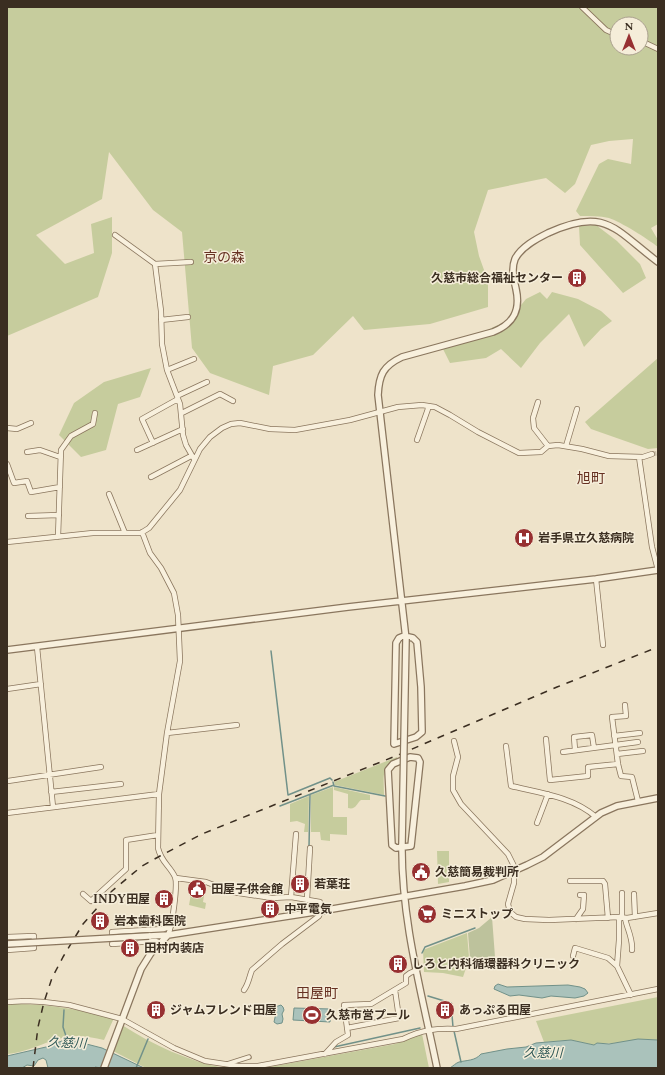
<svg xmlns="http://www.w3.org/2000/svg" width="665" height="1075" font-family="Spectral,'Noto Sans JP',serif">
<rect width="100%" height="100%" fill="#eee3ca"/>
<path fill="#c6cc9d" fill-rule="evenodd" d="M7,7H658V224L651,228L658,240V247C648,239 621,222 609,218C600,216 589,216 580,216L576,211L599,164L608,159L631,164L633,139L609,141L591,145L575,184L565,193L546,178L488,190L474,232L479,256L488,281V307L430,324L364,330L353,316L313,355L273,366L269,395L210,373L192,348L182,232L153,210L109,152L102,199L36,235L65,264L94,253L91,224L112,217V253L98,297L7,336ZM617,24H641V48H617Z
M596,225L617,241L640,264L646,278L623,293L580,245L579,226Z
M540,292L547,299L552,292L578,299L601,311L612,321L601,329L584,347L569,314L540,343L521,368L501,349L486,358L450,363L440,343L485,331L509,320L526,299Z
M658,358V448L648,449L591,429L585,422Z
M151,368L140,397L118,404L106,450L81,457L59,435L74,403L104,382Z
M397,757V759C380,766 384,780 384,795L335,785L334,782Z
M333,787V817H347V835L330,834V841L321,840L320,832H311V795Z
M334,787L370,795V800H361C356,804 356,810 348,808V794L334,790Z
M309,796L308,832H304L305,824L297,821L290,822V804Z
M437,851H449V882L438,884Z
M191,894L204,896L203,902L206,903L205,909L189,905Z
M467,933L469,957L466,961V968L463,977L443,973L424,972L423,950Z
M658,997V1040C643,1038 628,1042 613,1043C607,1044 600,1042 594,1045L571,1040L544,1042L536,1021Z
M7,1004C43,1003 80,1009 114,1018L104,1040C95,1038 85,1036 76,1036C52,1037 31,1052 7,1054Z
M122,1025C153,1045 188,1061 224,1068H146L113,1051Z
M422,1034L429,1068H264L395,1044Z"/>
<path fill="#bdc29c" d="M492,917L495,957L485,959L470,958L468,933L479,928Z"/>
<path fill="#aac2bb" stroke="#719189" d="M498,984L507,987L568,985L580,987L585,989L588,993L584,996L575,998L551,996L542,998L519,995L510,996L494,989L495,986Z
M267,1005L275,1007L281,1005L283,1007L284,1010L282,1014L283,1019L282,1023L277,1024L274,1022L276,1013H266L264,1009Z
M294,1008L331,1009L330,1022L293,1020Z
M67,1039L102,1048L144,1068H101L95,1067L94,1068H48L46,1060L43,1058L38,1060L34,1066L27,1065L22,1068H7V1056L46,1047Z
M638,1039L658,1040V1068H450C453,1066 456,1063 459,1062C467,1060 475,1061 481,1054L507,1049L526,1047L536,1043L571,1040L594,1045L597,1043L609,1044Z"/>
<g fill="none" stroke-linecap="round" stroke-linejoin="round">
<path stroke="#719189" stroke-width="1.5" d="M271,651L288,795L330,778L332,780
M333,782L334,786L385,796
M280,806L334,785
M309,847L310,795
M422,953L425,947L475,928
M428,996L451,1003L453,1027
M64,1010L63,1027L67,1039
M454,1031L461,1062
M334,1047L420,1028
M136,1068L148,1039"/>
<path stroke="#cabfa8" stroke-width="4.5" stroke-dasharray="4.5 2" stroke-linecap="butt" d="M652,454L658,453"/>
<defs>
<path id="pedestrian" d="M227,1064L249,1057"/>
<path id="minor" d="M582,7L606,30L617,35
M641,41L658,49
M115,235L155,264L161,311L162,344L167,370L180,404L183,435L186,445L194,459
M155,264L191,262
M161,320L188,317
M167,370L194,359
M177,396L207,382
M538,402L533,418L534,428L548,446
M182,413L220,394L233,401
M7,428L17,429L31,423
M417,440L429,406
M153,443L142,419L178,399
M566,446L577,409
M137,450L183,429
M27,452L40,450L60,457
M639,457L652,547L658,570
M7,464L14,483L27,481L31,492L60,487
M151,477L191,456
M109,494L125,533
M28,516L59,515
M142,532L150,553L161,568L174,593L178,615L180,661L167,733L159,794L158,848C161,862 170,866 175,877C178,885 172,927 168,935
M58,537L61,450L71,436L93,424L95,413
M7,542L93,533H141L149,528L180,490L200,449L210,437L222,428L231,424L240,423L270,429L295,430L350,420L398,407L422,405L435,407L450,415L478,432L519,453L541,452L548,446L558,445L582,449L609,456L643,457L652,454
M596,579L603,645
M37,647L53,807
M7,689L41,684
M625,705L626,716L612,717L618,764L621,776L632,777L638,801
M167,733L237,725
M614,736L640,733
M546,739L550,780L588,776V767L618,764
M454,741L458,757L453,776V790L461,804L508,854L516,870
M506,746L511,786C541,793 573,797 596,817
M575,750L574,737L592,735L594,748
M563,752L638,742
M617,754L643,751
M8,781L101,767
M51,792L121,784
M7,813L159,794
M537,823L548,794
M514,871V883L508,904L510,912L516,917L525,919L549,920L619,917L627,918L658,913
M176,878L206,882L232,892L272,898L291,897L320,902L321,911L319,916L282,944L252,970C249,977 249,983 244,990
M570,881H603L605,884L608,918
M83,894L91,901L126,869V840L158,835
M634,894L635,917
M291,897L296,834
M307,899L310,848
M619,917V940L617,966L631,995
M622,918V893
M625,918C627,929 633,938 632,950
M576,919L583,909L584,895H580
M7,937L34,936V948L7,950
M112,944L156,941L161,943
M113,944L112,932L164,929L171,926
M573,956L575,948L608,958L617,966
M7,1002L26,1001L44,1002L69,1005L122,1019L174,1048L205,1061L238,1066H258L403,1039C422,1030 435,1028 456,1029L658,989
M347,1028L399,1018L395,990
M325,1054L336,1042L348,1035L344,1005L371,1004L406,983V976L410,973L417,970"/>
<path id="tertiary" d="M404,636L413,638L417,642L421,687L422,732L416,737L394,744L396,643L399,638Z
M406,639L378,395C379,375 383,366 402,357L493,332C513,324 521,311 516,289C514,280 511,269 515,259C521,247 536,239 548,233C606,206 615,230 658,262
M7,650L348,607L596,579L658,570
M410,757L418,758L420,762L411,846L396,848L392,845L388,770L393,764Z
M402,844C401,920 422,994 437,1068
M149,936L168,935L321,911L465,886L493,880L527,865L543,857L601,813L617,806L658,798
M104,1068L141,969L151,953L168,935"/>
</defs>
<use href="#pedestrian" stroke="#8a765e" stroke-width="5.5"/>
<use href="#minor" stroke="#8a765e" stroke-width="6"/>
<use href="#tertiary" stroke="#8a765e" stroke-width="8"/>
<use href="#pedestrian" stroke="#f8f0dd" stroke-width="3.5"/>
<use href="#minor" stroke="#f8f0dd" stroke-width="4.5"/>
<use href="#tertiary" stroke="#f8f0dd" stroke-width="5.5"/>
<path stroke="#3b2e21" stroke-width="1.5" stroke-dasharray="7 7" stroke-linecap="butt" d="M33,1068L38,1027L44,1002L52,978L63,957L83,924L112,891L142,866L160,856L202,834L398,755L557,687L658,647"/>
<defs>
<path id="tertiary-bridge" d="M402,844L406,639
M7,944L149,936"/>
</defs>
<use href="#tertiary-bridge" stroke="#8a765e" stroke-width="8" stroke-linecap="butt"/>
<use href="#tertiary-bridge" stroke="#f8f0dd" stroke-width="5.5"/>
</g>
<defs>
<symbol id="building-disc" viewBox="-11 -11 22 22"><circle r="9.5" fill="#973031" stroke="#f5edd9"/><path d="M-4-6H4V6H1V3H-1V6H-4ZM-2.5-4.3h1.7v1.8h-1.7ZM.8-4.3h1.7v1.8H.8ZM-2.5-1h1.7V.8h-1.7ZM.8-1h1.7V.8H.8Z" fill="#fff"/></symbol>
<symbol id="hospital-disc" viewBox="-11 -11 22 22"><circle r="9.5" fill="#973031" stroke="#f5edd9"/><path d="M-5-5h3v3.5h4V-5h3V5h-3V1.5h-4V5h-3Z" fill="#fff"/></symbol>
<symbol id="civic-disc" viewBox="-11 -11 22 22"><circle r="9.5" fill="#973031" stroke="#f5edd9"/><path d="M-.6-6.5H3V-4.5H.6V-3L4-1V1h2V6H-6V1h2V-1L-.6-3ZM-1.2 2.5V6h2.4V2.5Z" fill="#fff"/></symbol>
<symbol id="supermarket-disc" viewBox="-11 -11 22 22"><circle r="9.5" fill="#973031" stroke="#f5edd9"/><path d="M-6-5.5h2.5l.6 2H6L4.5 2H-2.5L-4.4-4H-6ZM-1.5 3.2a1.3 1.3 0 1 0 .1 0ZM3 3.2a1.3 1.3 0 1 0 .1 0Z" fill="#fff"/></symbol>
<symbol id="stadium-disc" viewBox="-11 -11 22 22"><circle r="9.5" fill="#973031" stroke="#f5edd9"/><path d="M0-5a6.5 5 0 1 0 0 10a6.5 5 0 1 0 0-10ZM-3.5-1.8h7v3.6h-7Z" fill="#fff"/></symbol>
</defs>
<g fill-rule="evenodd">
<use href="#building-disc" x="566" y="267" width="22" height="22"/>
<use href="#hospital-disc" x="513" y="527" width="22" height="22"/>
<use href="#civic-disc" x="410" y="861" width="22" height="22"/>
<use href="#building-disc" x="289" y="873" width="22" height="22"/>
<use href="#civic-disc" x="186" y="878" width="22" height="22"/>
<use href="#building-disc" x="153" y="888" width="22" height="22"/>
<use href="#building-disc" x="259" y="898" width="22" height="22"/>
<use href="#supermarket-disc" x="416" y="903" width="22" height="22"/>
<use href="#building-disc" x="89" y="910" width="22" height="22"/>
<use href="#building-disc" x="119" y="937" width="22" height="22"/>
<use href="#building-disc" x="387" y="953" width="22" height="22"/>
<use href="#building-disc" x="145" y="999" width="22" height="22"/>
<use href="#building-disc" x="434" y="999" width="22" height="22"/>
<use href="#stadium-disc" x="301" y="1004" width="22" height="22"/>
</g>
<g text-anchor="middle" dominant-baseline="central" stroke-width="3" stroke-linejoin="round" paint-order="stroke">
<g font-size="12" font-weight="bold" fill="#3b2e21" stroke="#f5edd9" text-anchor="start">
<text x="563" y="278" text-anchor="end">久慈市総合福祉センター</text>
<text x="538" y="538">岩手県立久慈病院</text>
<text x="435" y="872">久慈簡易裁判所</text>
<text x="314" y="884">若葉荘</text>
<text x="211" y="889">田屋子供会館</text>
<text x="150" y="899" text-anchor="end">INDY田屋</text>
<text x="284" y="909">中平電気</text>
<text x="441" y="914">ミニストップ</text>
<text x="114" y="921">岩本歯科医院</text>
<text x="144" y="948">田村内装店</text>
<text x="412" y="964">しろと内科循環器科クリニック</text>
<text x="170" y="1010">ジャムフレンド田屋</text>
<text x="459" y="1010">あっぷる田屋</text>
<text x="326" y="1015">久慈市営プール</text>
</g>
<g font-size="13" font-style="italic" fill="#315a58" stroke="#f5edd9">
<text transform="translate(67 1043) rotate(3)">久慈川</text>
<text transform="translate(543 1053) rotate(1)">久慈川</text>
</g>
<g font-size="14" fill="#663122" stroke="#f5edd9">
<text x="224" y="257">京の森</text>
<text x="591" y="478">旭町</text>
<text x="317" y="993">田屋町</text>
</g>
</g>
<rect width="665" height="1075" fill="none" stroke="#3b2e21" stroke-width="16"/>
<g transform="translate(629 36)"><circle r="19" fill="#f5edd9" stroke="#aba18f"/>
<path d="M0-3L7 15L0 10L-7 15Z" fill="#973031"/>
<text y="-6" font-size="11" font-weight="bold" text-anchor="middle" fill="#3b2e21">N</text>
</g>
</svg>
